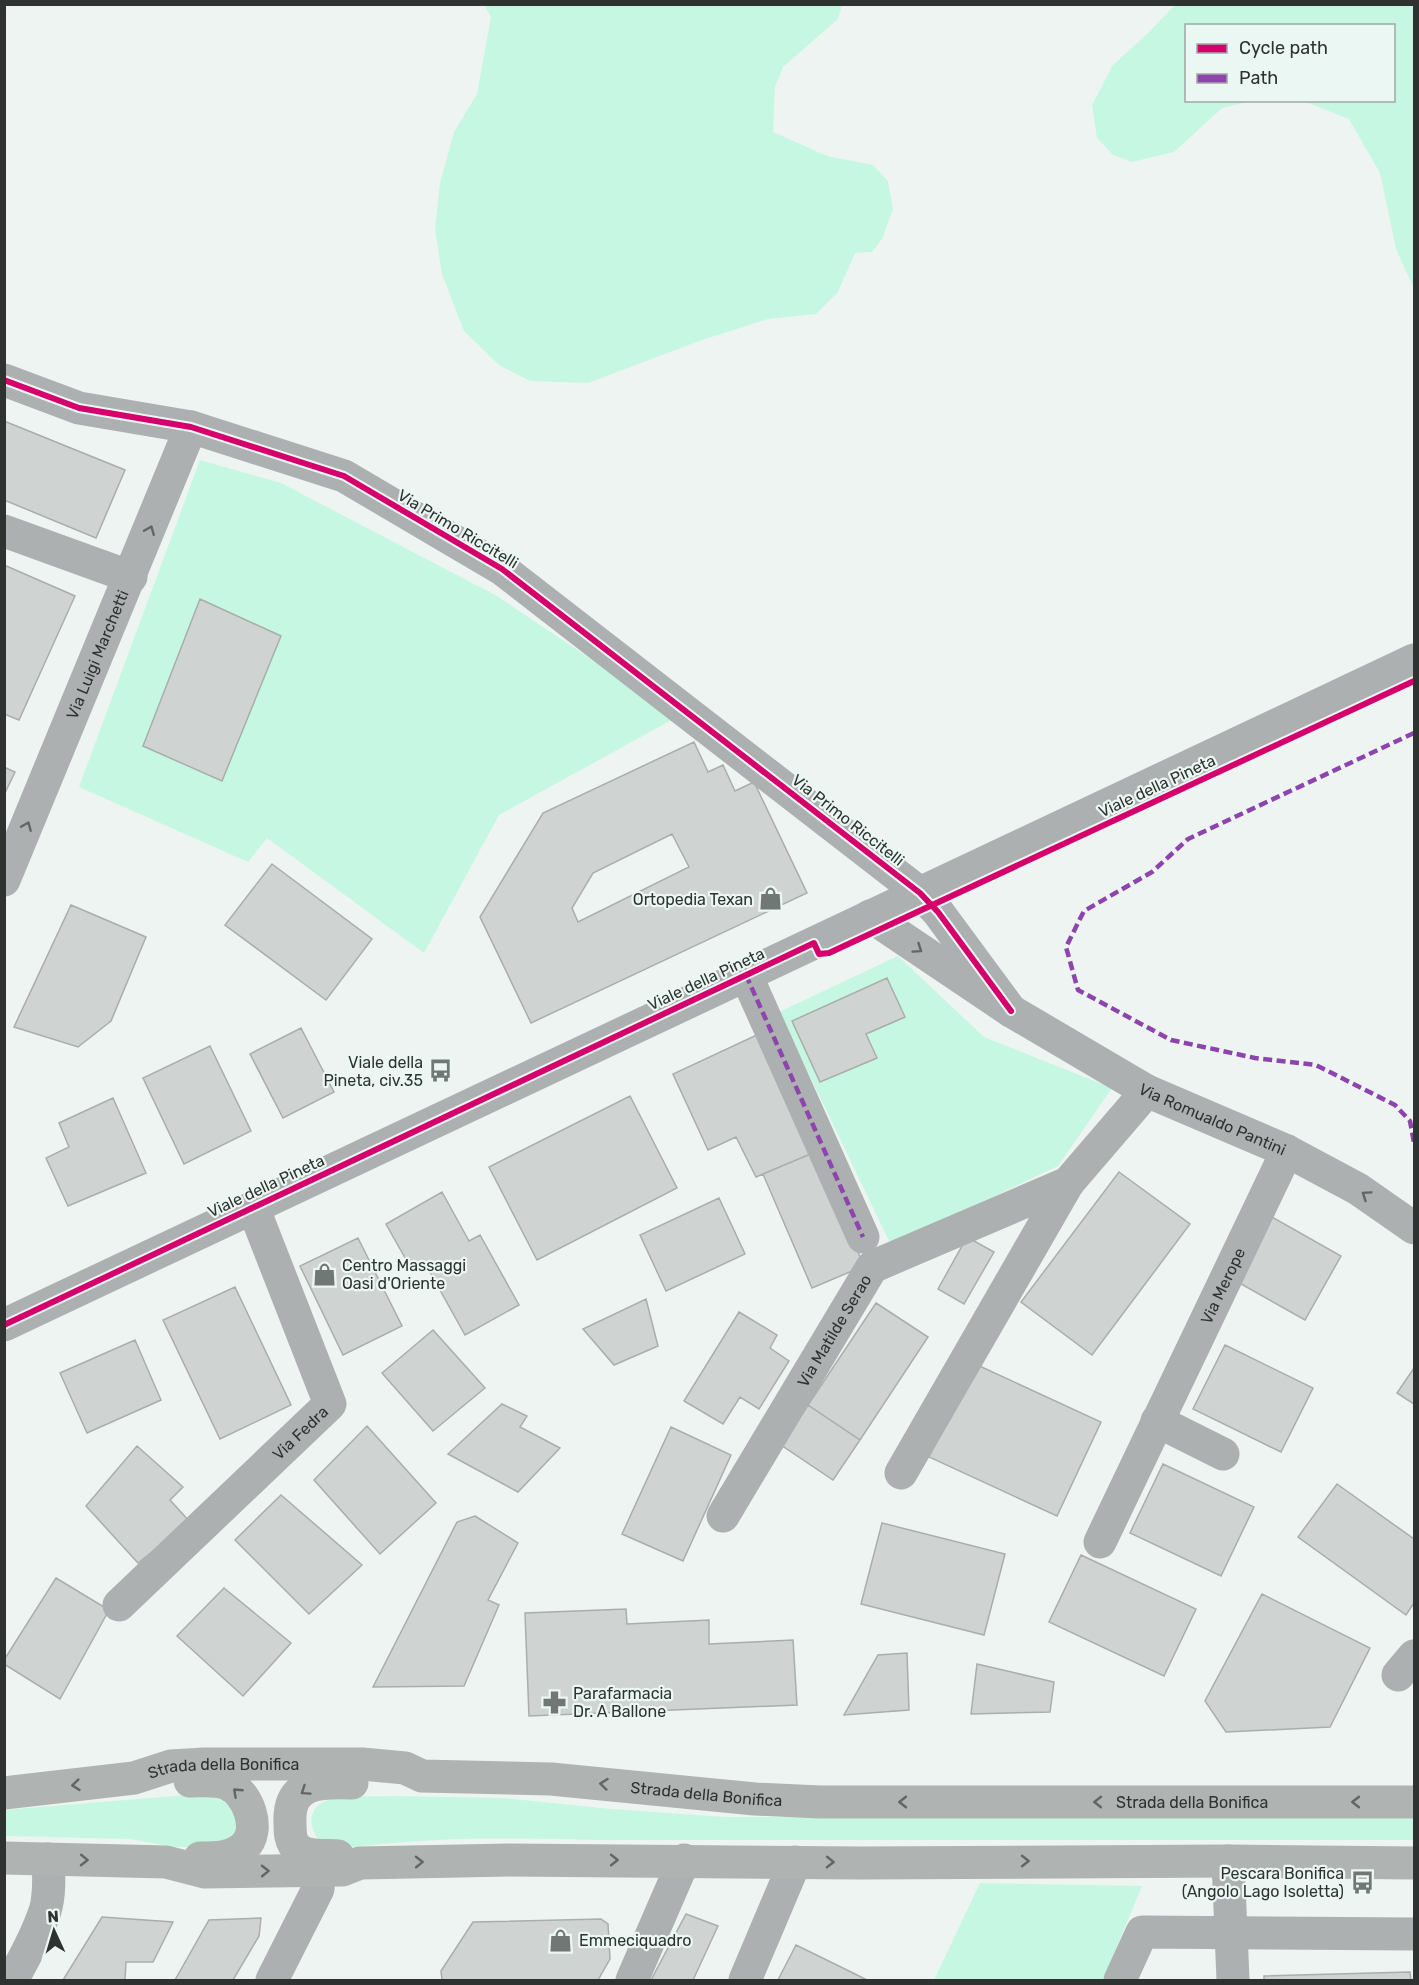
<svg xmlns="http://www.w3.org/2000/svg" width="1419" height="1985" font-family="Rubik,sans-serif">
<rect width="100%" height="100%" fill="#eef4f1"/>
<path fill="#c6f7e3" d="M484,5H842L838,19L783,67L775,87L773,132L827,156L873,165L888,181L893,209L882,239L872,252L855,253L838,292L816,314L768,319L699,341L588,383L530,381L499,365L464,331L442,274L435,229L440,183L454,132L477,94L491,17Z
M1175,5H1414V289L1396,249L1380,173L1349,119L1303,101L1394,100V26H1186V100L1251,101L1222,108L1174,152L1132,162L1113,155L1097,138L1092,105L1113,65L1147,34Z
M200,460L281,483L497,596L677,717L499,815L424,953L267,838L248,862L79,787Z
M898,956L984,1037L1112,1088L1058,1166L891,1245L779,1012Z
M187,1795C210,1795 220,1796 237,1812L235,1836L204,1847H174L130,1839L5,1836L4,1810Z
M393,1796L503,1798L611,1809L724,1817L1414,1816V1840C1144,1840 874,1840 604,1840C543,1839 482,1837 421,1841C401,1842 381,1844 361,1846C353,1847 344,1849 336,1848C311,1846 301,1810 326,1801C344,1794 374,1797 393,1796Z
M980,1883L1142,1886L1103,1980H934Z"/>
<path fill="#cfd4d2" stroke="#a9aeab" stroke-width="1.5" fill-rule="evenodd" d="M4,421L125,470L96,538L4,500Z
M4,565L75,596L19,720L4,714Z
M200,599L281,636L222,781L143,746Z
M694,742L708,772L723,765L735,791L754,782L807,893L531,1023L480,917L543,813ZM672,834L689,867L578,922L572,908L593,873Z
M4,767L15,772L4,795Z
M272,864L372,939L326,1000L225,925Z
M71,905L146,937L111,1021L78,1047L14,1027Z
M887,978L905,1017L866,1034L877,1058L820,1082L792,1021Z
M301,1028L334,1092L283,1118L250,1054Z
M761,1033L815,1152L756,1177L736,1137L708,1150L673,1074Z
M210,1046L251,1131L184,1164L143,1078Z
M630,1096L677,1188L537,1260L489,1167Z
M113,1098L146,1173L68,1206L46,1158L69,1147L59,1123Z
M815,1152L864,1266L812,1288L763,1174Z
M1119,1172L1190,1224L1092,1355L1021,1302Z
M442,1192L469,1241L480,1235L519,1305L465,1335L426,1265L413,1272L386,1224Z
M719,1198L745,1254L666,1291L640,1235Z
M1270,1216L1341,1256L1305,1320L1234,1280Z
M967,1237L994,1252L964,1304L938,1289Z
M358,1238L402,1326L343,1355L300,1266Z
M235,1287L291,1405L220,1439L163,1320Z
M646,1299L658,1346L614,1365L583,1329Z
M876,1303L928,1337L860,1440L808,1405Z
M739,1312L777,1335L770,1348L789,1361L759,1409L740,1397L723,1424L684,1401Z
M433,1330L485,1388L433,1431L382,1373Z
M135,1340L161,1400L87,1433L60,1373Z
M1225,1345L1313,1388L1281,1452L1193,1409Z
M973,1363L1101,1422L1057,1516L929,1457Z
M1414,1368V1404L1397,1393Z
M502,1404L527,1416L520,1427L560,1448L518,1492L448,1454Z
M808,1405L860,1440L833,1480L781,1445Z
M367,1426L436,1503L380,1554L314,1480Z
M671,1427L731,1455L683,1561L622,1534Z
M137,1446L183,1487L170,1500L190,1522L138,1563L86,1506Z
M1163,1464L1254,1507L1221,1576L1130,1533Z
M1337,1484L1414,1539V1603L1406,1615L1298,1537Z
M281,1495L362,1565L309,1614L235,1540Z
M475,1516L518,1543L488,1600L499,1605L464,1686L373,1687L457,1522Z
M882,1523L1005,1554L984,1635L861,1604Z
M1081,1555L1196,1609L1164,1676L1049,1622Z
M56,1578L109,1610L60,1699L4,1664V1660Z
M224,1588L291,1643L243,1696L177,1636Z
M1262,1594L1370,1648L1330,1727L1226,1732L1205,1701Z
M626,1609L627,1624L709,1620V1644L793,1640L797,1705L529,1716L525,1613Z
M907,1653L909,1710L844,1715L878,1655Z
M977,1664L1054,1682L1050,1712L971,1714Z
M686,1914L718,1926L693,1980H651Z
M102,1917L173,1922L153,1962H126L125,1980H63Z
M261,1918L259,1936L233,1980H175L209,1920Z
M601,1919L608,1924L610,1959L598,1980H442L441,1971L473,1922Z
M796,1945L847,1970L867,1980H778Z
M1410,1972L1411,1980H1264V1976Z"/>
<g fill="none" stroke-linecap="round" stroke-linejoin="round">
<g stroke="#adb0b0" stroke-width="33">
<path d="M4,380L79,408L191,427L344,476L502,569L920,893L938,912L1011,1011"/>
<path d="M4,531L131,577"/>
<path id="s1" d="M4,880L191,427"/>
<path id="s2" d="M870,916L1011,1011L1147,1091L1287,1151L1358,1189L1414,1228"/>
<path d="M746,975L863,1237"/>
<path d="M4,1325L1414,660"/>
<path d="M1157,1421L1223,1454"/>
<path d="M901,1473L1068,1183"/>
<path id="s3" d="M723,1516L872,1267L1068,1183L1147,1091"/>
<path id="s4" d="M1100,1542L1287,1151"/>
<path id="s5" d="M119,1605L330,1404L253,1207"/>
<path d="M1398,1675L1414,1656"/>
<path d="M1228,1861L1233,1980"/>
<path d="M12,1980C24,1959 37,1935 45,1911C50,1895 49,1876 48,1859"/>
<path d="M272,1980L318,1889L319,1870"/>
<path d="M632,1980L684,1860"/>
<path d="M745,1980L795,1862"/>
<path d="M1120,1980L1142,1932L1414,1934"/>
</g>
<g stroke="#afb3b1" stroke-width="33">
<path d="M190,1781C202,1781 217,1779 227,1784C248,1792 262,1830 244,1847C232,1858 216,1858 200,1858"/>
<path id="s6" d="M4,1793L134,1778L171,1766L204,1764H362L405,1768L422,1776L551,1779L755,1799L820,1802H1414"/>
<path d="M338,1856C327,1855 307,1857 298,1849C290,1843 290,1832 290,1823C288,1781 321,1782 352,1783"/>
<path d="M4,1858L166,1862L205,1872L342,1870L360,1863L509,1860L859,1863L1228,1861L1414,1863"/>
</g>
<path stroke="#8e44ad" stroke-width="4.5" stroke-dasharray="9 4.5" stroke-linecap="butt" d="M1414,733L1188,839L1152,872L1084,911L1066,947L1078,990L1171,1040L1255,1058L1316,1065L1395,1105L1410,1121L1414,1143
M746,975L863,1237"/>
<defs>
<path id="cycleway" d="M4,380L79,408L191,427L344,476L502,569L920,893L938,912L1011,1011
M4,1325L814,943L819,954L829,953L1414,681"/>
</defs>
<use href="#cycleway" stroke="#ebf7f2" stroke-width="10"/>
<use href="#cycleway" stroke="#d6006c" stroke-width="6"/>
</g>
<defs><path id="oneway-chevron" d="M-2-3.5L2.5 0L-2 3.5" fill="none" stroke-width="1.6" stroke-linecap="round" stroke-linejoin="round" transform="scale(1.5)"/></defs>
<g stroke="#616564">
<use href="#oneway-chevron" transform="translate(150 530) rotate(-68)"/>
<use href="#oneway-chevron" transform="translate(27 826) rotate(-67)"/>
<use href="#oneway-chevron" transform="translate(918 949) rotate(34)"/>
<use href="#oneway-chevron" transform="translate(1366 1195) rotate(-146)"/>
</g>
<g stroke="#626664">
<use href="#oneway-chevron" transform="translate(604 1784) rotate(-174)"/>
<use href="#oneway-chevron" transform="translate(76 1785) rotate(174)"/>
<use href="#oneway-chevron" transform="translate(305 1791) rotate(146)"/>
<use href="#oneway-chevron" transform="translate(237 1792) rotate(-137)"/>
<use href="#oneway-chevron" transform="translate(903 1802) rotate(-180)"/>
<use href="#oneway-chevron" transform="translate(1098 1802) rotate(-180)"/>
<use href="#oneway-chevron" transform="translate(1356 1802) rotate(-180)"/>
<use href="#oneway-chevron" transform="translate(84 1860) rotate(1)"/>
<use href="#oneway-chevron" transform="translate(614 1860)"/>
<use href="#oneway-chevron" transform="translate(1025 1861)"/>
<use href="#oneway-chevron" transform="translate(419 1862) rotate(-1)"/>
<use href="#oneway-chevron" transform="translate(830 1862) rotate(1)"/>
<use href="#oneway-chevron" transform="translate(265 1871) rotate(-1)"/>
</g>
<defs>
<symbol id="shop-bare" viewBox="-9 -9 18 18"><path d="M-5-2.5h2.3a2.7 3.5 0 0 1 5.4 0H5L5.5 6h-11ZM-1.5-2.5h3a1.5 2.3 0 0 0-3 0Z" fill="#717774" stroke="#ebf7f2" stroke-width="2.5" paint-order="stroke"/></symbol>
<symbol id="bus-bare" viewBox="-9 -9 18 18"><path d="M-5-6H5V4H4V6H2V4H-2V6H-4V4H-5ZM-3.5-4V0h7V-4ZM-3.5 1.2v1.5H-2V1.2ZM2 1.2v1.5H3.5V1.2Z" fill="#717774" stroke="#ebf7f2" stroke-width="2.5" paint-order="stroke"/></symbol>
<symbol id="pharmacy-bare" viewBox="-9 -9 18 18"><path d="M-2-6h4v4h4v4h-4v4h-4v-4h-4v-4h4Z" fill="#717774" stroke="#ebf7f2" stroke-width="2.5" paint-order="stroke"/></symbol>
</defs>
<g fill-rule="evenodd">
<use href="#shop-bare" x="754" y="882" width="33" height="33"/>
<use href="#bus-bare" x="424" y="1054" width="33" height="33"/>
<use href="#shop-bare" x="308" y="1258" width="33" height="33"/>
<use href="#pharmacy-bare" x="538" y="1686" width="33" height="33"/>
<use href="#bus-bare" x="1346" y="1866" width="33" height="33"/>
<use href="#shop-bare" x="544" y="1924" width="33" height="33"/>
</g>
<g text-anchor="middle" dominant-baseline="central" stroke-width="4.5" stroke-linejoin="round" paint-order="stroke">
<g font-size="16" fill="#2e3331" stroke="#ebf7f2">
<text transform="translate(458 529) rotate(31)">Via Primo Riccitelli</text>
<text stroke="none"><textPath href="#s1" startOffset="244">Via Luigi Marchetti</textPath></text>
<text transform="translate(1157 786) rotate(-25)">Viale della Pineta</text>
<text transform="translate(848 820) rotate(38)">Via Primo Riccitelli</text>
<text transform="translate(706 979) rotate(-25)">Viale della Pineta</text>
<text stroke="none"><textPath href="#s2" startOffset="399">Via Romualdo Pantini</textPath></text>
<text transform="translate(266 1186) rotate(-25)">Viale della Pineta</text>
<text stroke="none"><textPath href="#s4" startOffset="284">Via Merope</textPath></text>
<text stroke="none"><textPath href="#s3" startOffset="216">Via Matilde Serao</textPath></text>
<text stroke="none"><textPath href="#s5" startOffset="250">Via Fedra</textPath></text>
<text stroke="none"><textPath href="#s6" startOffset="222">Strada della Bonifica</textPath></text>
<text stroke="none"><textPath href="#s6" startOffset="708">Strada della Bonifica</textPath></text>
<text stroke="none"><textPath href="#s6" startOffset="1194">Strada della Bonifica</textPath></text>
</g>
<g font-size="16" fill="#2e3331" stroke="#ebf7f2" text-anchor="end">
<text x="753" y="899">Ortopedia Texan</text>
<text x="423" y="1062">Viale della<tspan x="423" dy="18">Pineta, civ.35</tspan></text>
<text x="342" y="1265" text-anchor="start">Centro Massaggi<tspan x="342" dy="18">Oasi d'Oriente</tspan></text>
<text x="573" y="1693" text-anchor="start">Parafarmacia<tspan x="573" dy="18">Dr. A Ballone</tspan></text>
<text x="1344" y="1873">Pescara Bonifica<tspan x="1344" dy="18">(Angolo Lago Isoletta)</tspan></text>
<text x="579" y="1940" text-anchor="start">Emmeciquadro</text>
</g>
</g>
<rect width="1419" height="1985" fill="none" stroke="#2e3331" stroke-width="12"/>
<rect x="1185" y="24" width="210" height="78" fill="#ebf7f2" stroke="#9fa9a5" stroke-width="1.5"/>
<rect x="1197" y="44" width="30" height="9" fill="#d6006c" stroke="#9fa9a5" stroke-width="1.5"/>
<text x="1239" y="54" font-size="18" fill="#2e3331">Cycle path</text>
<rect x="1197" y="74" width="30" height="9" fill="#8e44ad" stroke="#9fa9a5" stroke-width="1.5"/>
<text x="1239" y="84" font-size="18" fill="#2e3331">Path</text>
<g transform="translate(54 1931) rotate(356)" stroke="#ebf7f2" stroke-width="4.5" paint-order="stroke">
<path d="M0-4.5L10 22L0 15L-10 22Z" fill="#2e3331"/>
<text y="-9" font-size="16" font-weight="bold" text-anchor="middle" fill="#2e3331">N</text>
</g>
</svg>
